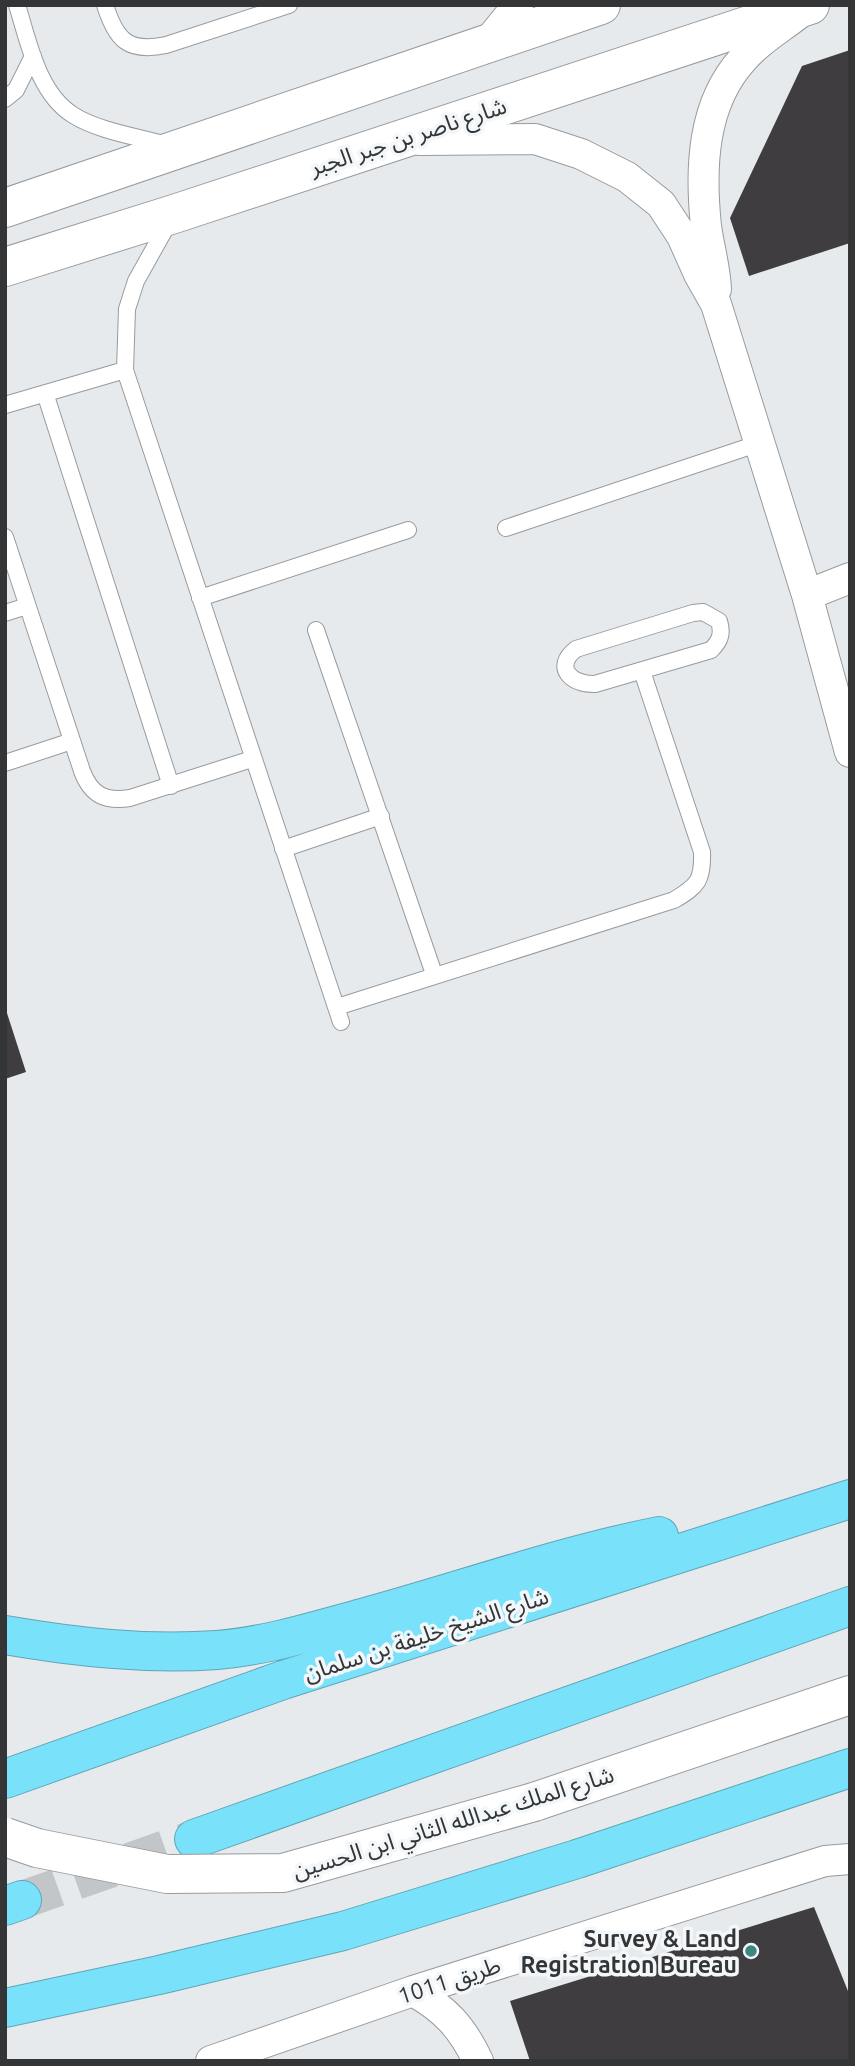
<svg xmlns="http://www.w3.org/2000/svg" width="855" height="2066" font-family="Ubuntu,'Noto Sans Arabic',sans-serif">
<rect width="100%" height="100%" fill="#e6eaec"/>
<path fill="#3f3d3f" d="M850,50V243L749,276L730,218L802,66Z
M6,1010L26,1072L5,1079V1011Z
M814,1907L850,1996V2061H530L510,2001Z"/>
<g fill="none" stroke-linecap="round" stroke-linejoin="round">
<path stroke="#c2c6c8" stroke-width="38" stroke-dasharray="38 19" stroke-linecap="butt" d="M22,1900L194,1839"/>
<defs>
<path id="lane" d="M17,5C29,43 38,93 73,115C98,131 139,137 167,145
M105,5C116,40 128,53 166,45L289,5
M5,99L16,90L33,56
M169,222L136,281L127,309L125,370L341,1022
M45,393L171,786
M5,405L125,370
M506,528L760,443
M5,537L82,771C91,795 105,802 130,798L252,759
M200,598L408,530
M703,612L719,621C723,634 720,641 711,650L595,684C571,685 553,667 576,649L693,613Z
M5,613L27,606
M316,630L434,974
M5,763L72,741
M283,849L381,816
M337,1007L674,900C698,886 703,880 702,852L642,671"/>
<path id="street" d="M488,42L518,5
M420,140L535,139L581,154L627,177L661,204L682,236L699,274L716,304L807,595L850,752
M716,289C715,267 709,248 706,226C700,168 702,104 743,59C757,42 779,29 797,15
M807,595L850,578
M413,1991C445,2009 462,2027 478,2061
M211,2061L413,1991L825,1861L850,1859"/>
<path id="secondary" d="M5,208L601,5
M5,267L174,214L810,5
M534,1802L850,1695"/>
<path id="highway" d="M5,1635C76,1647 145,1655 217,1650C266,1646 315,1631 362,1618C461,1591 559,1556 659,1536
M5,1779L283,1680L850,1499
M194,1839L850,1606
M5,1906L22,1900
M5,2008L159,1975L343,1931L577,1859L850,1768"/>
</defs>
<use href="#lane" stroke="#989b9e" stroke-width="18"/>
<use href="#street" stroke="#989b9e" stroke-width="32"/>
<use href="#secondary" stroke="#989b9e" stroke-width="40"/>
<use href="#highway" stroke="#61a5b6" stroke-width="40"/>
<use href="#lane" stroke="#fff" stroke-width="16"/>
<use href="#street" stroke="#fff" stroke-width="30"/>
<use href="#secondary" stroke="#fff" stroke-width="38"/>
<use href="#highway" stroke="#7ae1fb" stroke-width="38"/>
<defs>
<path id="secondary-bridge" d="M5,1837L37,1848L167,1874L283,1873L534,1802"/>
</defs>
<use href="#secondary-bridge" stroke="#989b9e" stroke-width="40" stroke-linecap="butt"/>
<use href="#secondary-bridge" stroke="#fff" stroke-width="38"/>
</g>
<circle fill="#3e8684" stroke="#f3f7f9" stroke-width="2.5" cx="751" cy="1951" r="7"/>
<g text-anchor="middle" dominant-baseline="central" stroke-width="7" stroke-linejoin="round" paint-order="stroke">
<g font-size="23" fill="#333536" stroke="#f3f7f9">
<text transform="translate(408 136) rotate(-18)">شارع ناصر بن جبر الجبر</text>
<text transform="translate(426 1634) rotate(-18)">شارع الشيخ خليفة بن سلمان</text>
<text transform="translate(453 1822) rotate(-17)">شارع الملك عبدالله الثاني ابن الحسين</text>
<text transform="translate(449 1980) rotate(-18)">طريق 1011</text>
</g>
<g font-size="23" font-weight="bold" fill="#333536" stroke="#f3f7f9" text-anchor="end">
<text x="737" y="1938">Survey &amp; Land<tspan x="737" dy="26">Registration Bureau</tspan></text>
</g>
</g>
<rect width="855" height="2066" fill="none" stroke="#333536" stroke-width="14"/>
</svg>
